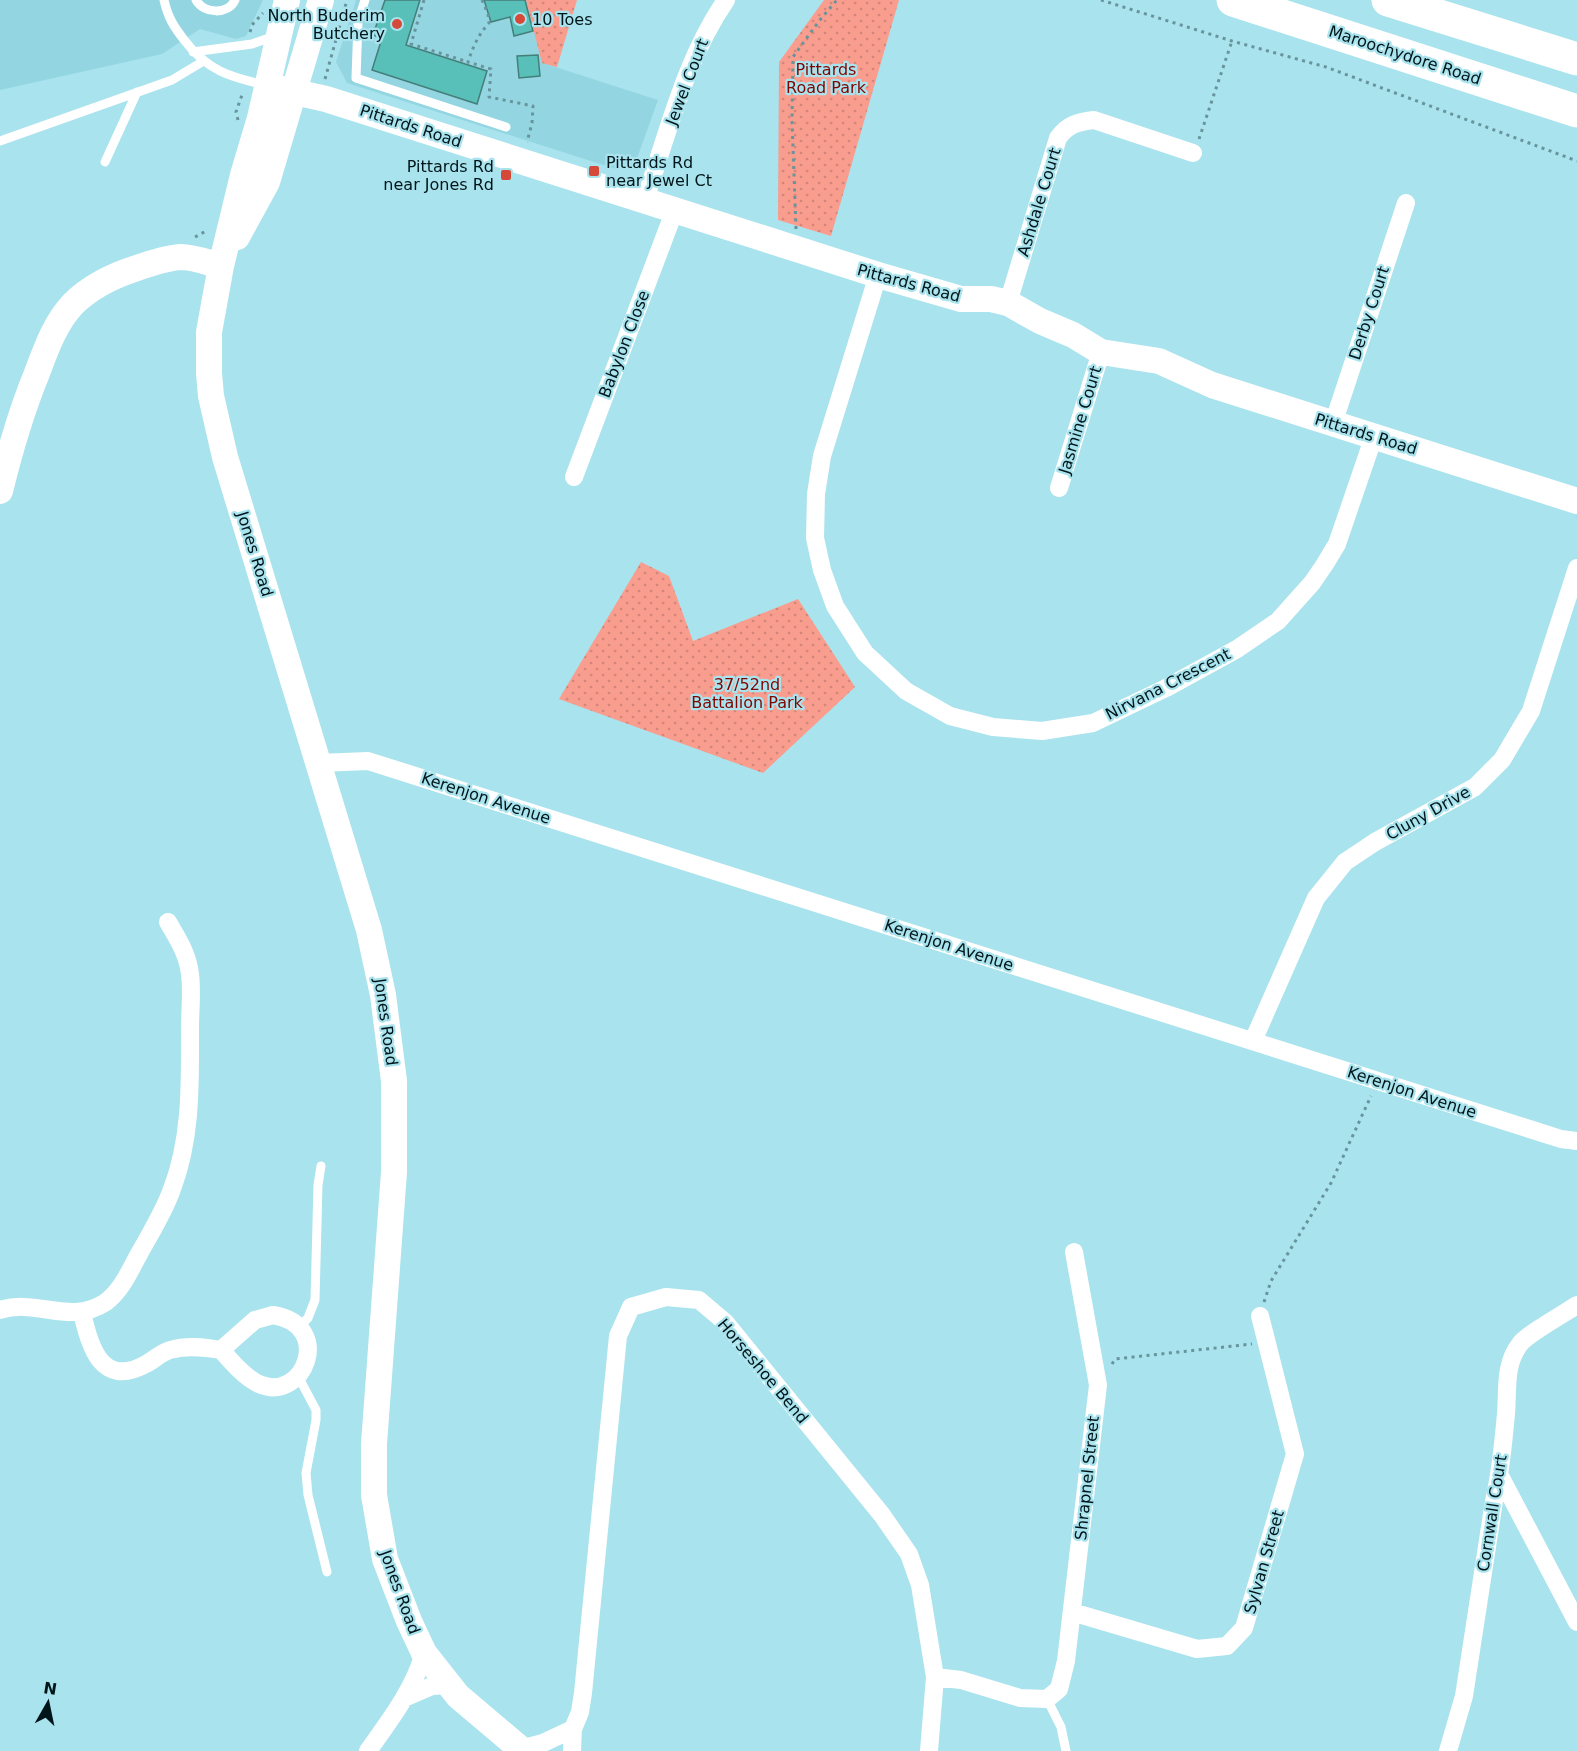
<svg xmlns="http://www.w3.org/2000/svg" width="1577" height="1751" font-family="'DejaVu Sans',sans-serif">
<defs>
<pattern id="park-dots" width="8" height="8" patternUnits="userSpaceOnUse" patternTransform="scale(1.5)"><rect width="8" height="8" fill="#f99d8e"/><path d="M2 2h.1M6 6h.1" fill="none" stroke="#d4867a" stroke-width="1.8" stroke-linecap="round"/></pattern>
</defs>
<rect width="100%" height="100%" fill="#a9e3ed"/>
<path fill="#93d6e2" d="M0,0H263L246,36L236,39L200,29L162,54L0,90Z
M356,0H526L543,63L658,100L636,161L619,170L347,83L336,62Z"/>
<path fill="url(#park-dots)" d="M526,0H577L557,67L542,63Z
M824,0H899L831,236L778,220L779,62Z
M641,562L669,576L693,641L798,599L855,687L763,773L559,699Z"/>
<path fill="#58bfb9" stroke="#457e7a" stroke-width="1.5" d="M385,0H420L406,45L487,71L477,104L372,70L382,38L373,35Z
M484,0H525L533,31L514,36L510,17L491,22Z
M538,55L540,76L519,78L517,56Z"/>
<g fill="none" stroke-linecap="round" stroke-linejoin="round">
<path stroke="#68949b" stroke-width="3" stroke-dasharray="3 4.5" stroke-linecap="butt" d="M424,0L411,44L468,62
M482,0L488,14L489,23C478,35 473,47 468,62L491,69L489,97L533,106L532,123L527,142
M1101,0L1232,41L1326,67L1577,161
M250,32L252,25L263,13
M325,79L347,0
M238,120L236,112L243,92
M1199,139L1232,41
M796,229L792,120L793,57L819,21L837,0
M195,237L208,230
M1264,1302L1271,1281L1331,1183L1371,1096
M1112,1364L1115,1359L1252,1344"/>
<path stroke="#fff" stroke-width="9" d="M164,0C168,18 174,27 185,41C208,71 230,77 265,85
M196,0C204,14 228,15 235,0
M365,0L358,22L356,78L506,127
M193,52L252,44L275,36
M0,141L172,80L202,62
M105,162L137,92
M299,1327L308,1318L315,1300L318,1185L321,1166
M298,1376L316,1410V1420L306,1473L308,1495L327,1572
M1047,1699L1061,1727L1066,1751"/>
<path stroke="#fff" stroke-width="18" d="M644,202C668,134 685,59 726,0
M878,275L822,456L816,494L815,538L822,570L835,606L865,653L906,691L950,716L993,727L1042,731L1093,723L1166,688L1237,649L1278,621L1312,583L1325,564L1337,544L1374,436
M1008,303L1058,138C1068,124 1078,122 1094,120L1193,153
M1333,424L1406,203
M574,477L674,212
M1059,488L1101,352
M319,763L368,761L1561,1139L1577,1141
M1253,1041L1316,898L1345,862L1375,842L1475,787L1502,760L1531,711L1577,568
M0,1310C37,1298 70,1326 106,1302C122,1290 130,1270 139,1254C151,1232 164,1212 172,1189C192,1137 190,1081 190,1027C190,1008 193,986 189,968C186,951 176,936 168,922
M82,1312C89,1345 101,1389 146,1364C154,1360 160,1353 170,1350C187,1345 204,1347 221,1350
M273,1315C335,1325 304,1404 259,1384C244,1377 232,1362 221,1350L255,1320Z
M1500,1476L1577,1622
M1072,1612L1197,1649L1227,1646L1244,1628L1295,1454L1260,1316
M935,1677L961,1680L1020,1698L1047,1699L1059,1689L1066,1661L1098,1385L1074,1252
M404,1698L432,1686L448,1685
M520,1749L543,1743L573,1729
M368,1751C390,1720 414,1689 424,1653
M572,1751L573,1729L580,1712L583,1693L618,1336L631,1307L666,1297L699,1300L725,1322L882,1515L909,1554L920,1585L935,1677L929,1751
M1448,1751L1464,1696L1494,1501C1501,1472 1503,1444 1506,1414C1508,1390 1504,1364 1520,1344C1526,1335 1565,1313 1577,1305"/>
<path stroke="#fff" stroke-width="26" d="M287,0L260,118L243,175L221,266L209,332V373L211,396L225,457L369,930L383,995L394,1081V1172L374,1444V1495L385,1559L409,1621L424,1653L458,1696L523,1751
M268,86L326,99L878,275L961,299H991L1008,303L1040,321L1073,335L1101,352L1159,361L1212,385L1577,501
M237,237L267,182L321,0
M0,491C10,450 21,412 37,373C46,349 55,323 73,304C90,287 115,275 137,268C151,263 166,258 181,257C194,257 209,263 221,266"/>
<path stroke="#fff" stroke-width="33" d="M1233,0L1577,111
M1388,0L1577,59"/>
</g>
<g fill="#d64938" stroke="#a9e3ed" stroke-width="2">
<circle cx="520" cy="19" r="6"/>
<circle cx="397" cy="24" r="6"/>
<rect x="588" y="165" width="12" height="12" rx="3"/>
<rect x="500" y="169" width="12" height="12" rx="3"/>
</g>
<g text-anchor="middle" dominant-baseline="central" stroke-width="4.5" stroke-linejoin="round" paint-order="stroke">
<g font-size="16" fill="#001519" stroke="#a9e3ed" text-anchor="end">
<text x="385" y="15">North Buderim<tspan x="385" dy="18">Butchery</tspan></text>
<text x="532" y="19" text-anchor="start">10 Toes</text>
<text x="606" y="162" text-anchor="start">Pittards Rd<tspan x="606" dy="18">near Jewel Ct</tspan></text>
<text x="494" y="166">Pittards Rd<tspan x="494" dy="18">near Jones Rd</tspan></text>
</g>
<g font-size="16" fill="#001519" stroke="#a9e3ed">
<text transform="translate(1405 55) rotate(18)">Maroochydore Road</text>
<text transform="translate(687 82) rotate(-69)">Jewel Court</text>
<text transform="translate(411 126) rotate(18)">Pittards Road</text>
<text transform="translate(1039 202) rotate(-73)">Ashdale Court</text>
<text transform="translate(909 283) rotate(15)">Pittards Road</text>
<text transform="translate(1369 313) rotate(-72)">Derby Court</text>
<text transform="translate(624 344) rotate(-69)">Babylon Close</text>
<text transform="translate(1080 420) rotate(-73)">Jasmine Court</text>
<text transform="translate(1366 434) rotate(17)">Pittards Road</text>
<text transform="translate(255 554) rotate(73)">Jones Road</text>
<text transform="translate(1168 684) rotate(-27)">Nirvana Crescent</text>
<text transform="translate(486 798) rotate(18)">Kerenjon Avenue</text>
<text transform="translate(1428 813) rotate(-29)">Cluny Drive</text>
<text transform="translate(949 945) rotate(18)">Kerenjon Avenue</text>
<text transform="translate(386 1022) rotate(82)">Jones Road</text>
<text transform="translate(1412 1092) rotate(18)">Kerenjon Avenue</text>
<text transform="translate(763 1371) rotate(50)">Horseshoe Bend</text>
<text transform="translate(1087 1478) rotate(-84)">Shrapnel Street</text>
<text transform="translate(1492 1513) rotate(-81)">Cornwall Court</text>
<text transform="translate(1264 1562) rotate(-74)">Sylvan Street</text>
<text transform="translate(400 1592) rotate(70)">Jones Road</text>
</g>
<g font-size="16" fill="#800500" stroke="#a9e3ed">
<text x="826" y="69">Pittards<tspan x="826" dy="18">Road Park</tspan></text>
<text x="747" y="684">37/52nd<tspan x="747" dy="18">Battalion Park</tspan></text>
</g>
</g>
<g transform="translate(48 1703) rotate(9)" stroke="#a9e3ed" stroke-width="4.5" paint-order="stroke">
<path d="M0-4.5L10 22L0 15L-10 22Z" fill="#001519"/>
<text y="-9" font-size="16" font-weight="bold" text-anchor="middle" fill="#001519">N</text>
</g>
</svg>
